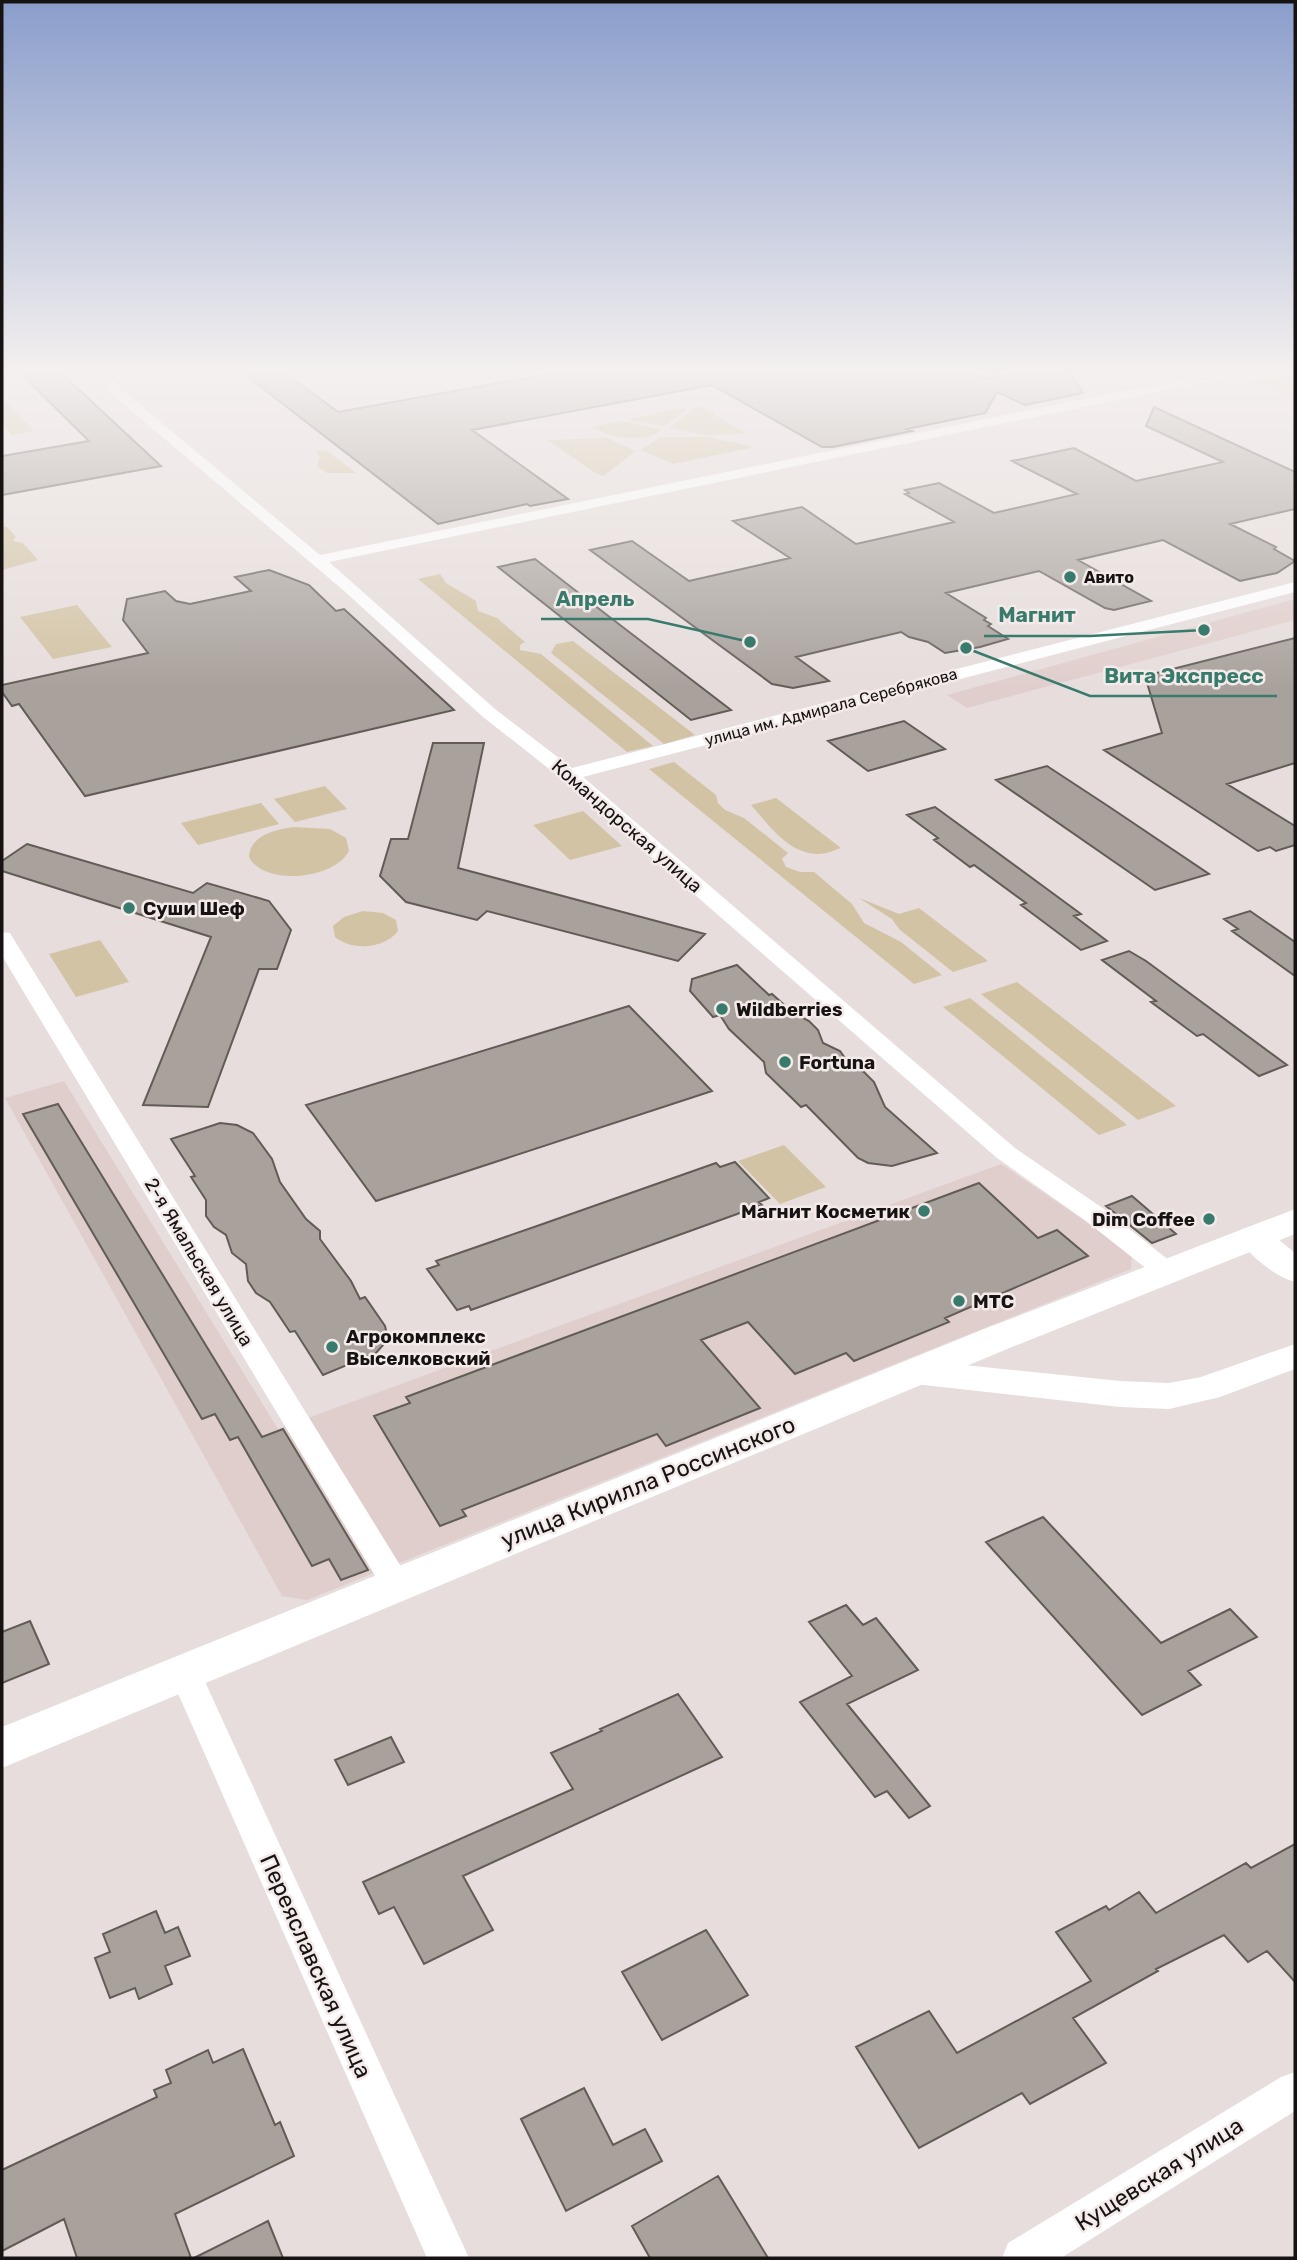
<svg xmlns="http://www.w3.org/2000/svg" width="1297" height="2260" font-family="Rubik,sans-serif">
<rect width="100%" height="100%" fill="#e6dddc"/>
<path fill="#e0cecc" d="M1295,599V620L967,708L947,695Z
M64,1081L278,1429L1001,1164L1132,1253L1131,1269L307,1600L282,1596L5,1098Z"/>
<path fill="#d2c3a4" d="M1286,376L1295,380V400L1279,389L1252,383Z
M2,398L34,431L12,435L2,424Z
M698,405L700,406L747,434L704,435L669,428Z
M680,408L686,410L665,426L627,420Z
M621,421L660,429L661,430C644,445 609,437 591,427Z
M660,437H708L755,447L673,464L641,450Z
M607,438L635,451L604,476L597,474L547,440Z
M326,450L356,473H327L317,466L320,458L316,451Z
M2,526L7,527L16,537L13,541L23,543L38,560L2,570Z
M440,574L446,583L476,601L478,611L497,618L525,642L520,645V650L541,654L653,746L627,752L418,579Z
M77,605L112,647L53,659L20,617Z
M573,641L695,735L664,744L551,653L556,644Z
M674,762L716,795L718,803L725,810L744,818L788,853L782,859L786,867L800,872H814L852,904L864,923L901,942L942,975L914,984L649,769Z
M325,786L347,809L295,822L274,799Z
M776,798L841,848C835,850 826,854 819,854C788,854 769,825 751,805Z
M261,803L279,824L198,845L181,823Z
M583,811L622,846L570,860L533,825Z
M293,827L330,829L346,838L349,851C335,879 264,887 249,857C250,835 275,830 293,827Z
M859,898L899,914L919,908L988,961L953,972L899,929L892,919Z
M363,911L383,913L396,920L398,931C384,949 352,951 335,937L333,926L344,917Z
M100,940L129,982L76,997L49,954Z
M1017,982L1176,1106L1138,1120L981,994Z
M970,998L1127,1125L1099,1135L943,1007Z
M784,1145L826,1187L780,1204L738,1161Z"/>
<path fill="#a8a19c" stroke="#625c57" stroke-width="2" d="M20,373H61L161,466L2,495V456L89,441Z
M243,373H285L338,412L555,373H972L983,379L1013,373H1060L1073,378L1083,393L1025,405L997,392L985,413L907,429L912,431L833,447H822L712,385L472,430L568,499L530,506L527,504L438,524Z
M1154,407L1295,472V509L1230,524L1276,547L1274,549L1295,561L1277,573L1240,581L1163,540L1078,560L1151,601L1114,610L1105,608L1039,571L946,593L986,618L984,620L991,624L988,626L1008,639L980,647L945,653L928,642L909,637L901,632L796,657L829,681L793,688L772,684L590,550L632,541L689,581L790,558L733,521L802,507L856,544L954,522L905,494L909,493L905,490L939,483L994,513L1077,494L1012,461L1074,448L1136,481L1223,462L1146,426Z
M535,559L607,615L731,710L691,720L498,567Z
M269,570L309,585L336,611L344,609L454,710L85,796L19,704L12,706L2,692V685L148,653L123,620L127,599L165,591L176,601L190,604L251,591L235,577Z
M1295,638V763L1227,784L1295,826V845L1276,851L1270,847L1258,851L1104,750L1162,733L1145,676Z
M904,721L945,749L868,771L828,741Z
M433,743H484L458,868L705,934L678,961L487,911L477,920L406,902L380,876L391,839H408Z
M1047,766L1108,806L1209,874L1155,890L996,780Z
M935,807L1081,914L1074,916L1107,941L1081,950L1021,905L1026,903L974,865L970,867L934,840L938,838L907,815Z
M27,844L193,893L207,883L269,901L291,930L277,969H259L208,1107L143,1105L211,937L2,871V861Z
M1250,911L1295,942V976L1232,931L1238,929L1224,919Z
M1129,951L1146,961L1287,1065L1259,1076L1203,1034L1197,1036L1151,1002L1156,1001L1102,960Z
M737,965L769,995L772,994L792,1012L809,1021L818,1030L823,1043L840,1051L850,1065L864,1072L874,1082L885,1107L937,1153L892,1166L868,1163L858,1158L806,1105L801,1107L766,1073L764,1062L729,1029L720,1015L713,1017L690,991L692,979Z
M629,1006L712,1091L376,1201L306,1105Z
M58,1104L262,1437L283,1429L368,1570L341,1580L329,1559L312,1566L238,1437L230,1440L215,1414L202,1419L23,1114Z
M220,1123L237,1125L253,1133L272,1159L280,1182L306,1219L320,1231V1239L351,1281L360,1299L365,1297L385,1326L387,1335L384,1344L376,1353L323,1375L295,1331L290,1332L270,1302L256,1293L248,1281L246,1264L232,1253L226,1235L214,1227L206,1216V1200L191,1177L195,1176L171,1139Z
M735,1162L769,1198L759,1202L762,1205L471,1310L469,1306L457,1310L427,1269L439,1265L436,1261L537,1226L716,1163L720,1167Z
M979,1183L1038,1238L1057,1230L1088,1256L945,1318L949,1322L854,1361L846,1353L795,1374L748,1322L701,1340L760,1408L666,1446L657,1434L462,1510L466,1516L440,1526L374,1416L410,1403L406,1397Z
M1132,1196L1176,1234L1152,1243L1106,1206Z
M1043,1517L1161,1643L1230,1609L1257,1637L1188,1671L1201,1685L1142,1715L986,1542Z
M846,1605L863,1625L876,1618L918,1670L847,1704L930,1806L909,1818L887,1791L875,1797L800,1702L852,1676L809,1622Z
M30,1621L49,1664L2,1683V1632Z
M678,1694L722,1757L463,1876L493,1930L424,1964L394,1907L379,1914L363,1882L573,1789L551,1753L602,1731L600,1729Z
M391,1737L404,1762L348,1785L335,1760Z
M1295,1844V1982L1267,1951L1248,1962L1224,1935L1156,1969L1158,1971L1073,2018L1106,2063L1030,2104L1022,2093L919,2148L856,2047L929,2011L957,2053L1091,1981L1056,1932L1106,1906L1109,1910L1139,1892L1156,1913L1246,1863L1251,1868Z
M156,1911L165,1933L178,1927L190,1956L165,1966L172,1984L139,1999L135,1988L110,1998L95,1958L110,1952L103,1934Z
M706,1930L748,1995L662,2040L622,1972Z
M243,2049L275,2125L280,2122L294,2156L175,2214L191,2258H77L64,2219L2,2251V2170L157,2097L154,2090L171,2083L166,2070L208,2050L213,2063Z
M584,2088L613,2145L645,2129L662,2161L566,2211L521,2119Z
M718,2176L768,2258H650L632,2226Z
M268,2221L283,2258H194Z"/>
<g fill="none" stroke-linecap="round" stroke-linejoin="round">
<path fill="#fff" fill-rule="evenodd" d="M87,373H102L320,555L1211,373H1237L1230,377L329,562L495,709L572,768L1295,582V592L583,777L1015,1148L1104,1209L1175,1265L1179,1271L1175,1277L1166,1280L1157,1277L1086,1221L997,1158L562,779L483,717L343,590Z
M2,932L10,933L13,938L408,1578L413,1586L408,1594L397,1598L386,1594L2,956Z
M185,1660L197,1664L201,1673L469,2258H427L169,1673L173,1664Z
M1295,2072V2111L1061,2258H1002L1008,2243L1281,2077Z"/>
<path fill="#fff" fill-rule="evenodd" d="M1254,1226L1266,1229L1295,1253V1282C1275,1277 1249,1255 1237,1237L1242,1229Z
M1295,1344V1369L1220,1397L1169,1409L1120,1407L915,1384L902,1381L897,1372L902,1363L915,1360L1120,1381L1169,1383L1201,1377Z"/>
<path fill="#fff" fill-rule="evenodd" d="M1295,1209V1234L1012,1347L2,1768V1727L984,1329Z"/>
</g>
<linearGradient id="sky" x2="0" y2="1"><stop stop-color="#8a9dcb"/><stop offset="0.54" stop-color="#f4f0ef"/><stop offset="1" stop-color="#f4f0ef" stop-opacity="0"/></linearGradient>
<rect width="1297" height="689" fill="url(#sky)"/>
<g fill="#387b6d" stroke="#f3eae9" stroke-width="2.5">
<circle cx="1070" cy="577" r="7"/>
<circle cx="129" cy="908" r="7"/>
<circle cx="722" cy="1009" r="7"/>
<circle cx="785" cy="1062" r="7"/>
<circle cx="924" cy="1211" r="7"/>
<circle cx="1209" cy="1219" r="7"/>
<circle cx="959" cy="1301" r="7"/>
<circle cx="332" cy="1347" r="7"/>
</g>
<g text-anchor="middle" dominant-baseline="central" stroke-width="5" stroke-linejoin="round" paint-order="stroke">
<g font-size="16" font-weight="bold" fill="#161312" stroke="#f3eae9" text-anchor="start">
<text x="1084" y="577">Авито</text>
</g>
<g font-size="16" fill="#161312" stroke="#f3eae9">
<text transform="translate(831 707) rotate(-15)">улица им. Адмирала Серебрякова</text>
</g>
<g font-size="19" fill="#161312" stroke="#f3eae9">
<text transform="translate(627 826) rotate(41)">Командорская улица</text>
<text transform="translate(199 1262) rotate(59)">2-я Ямальская улица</text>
</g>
<g font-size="19" font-weight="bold" fill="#161312" stroke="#f3eae9" text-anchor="start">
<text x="143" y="908">Суши Шеф</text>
<text x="736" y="1009">Wildberries</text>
<text x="799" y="1062">Fortuna</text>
<text x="910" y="1211" text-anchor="end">Магнит Косметик</text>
<text x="1195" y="1219" text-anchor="end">Dim Coffee</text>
<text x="973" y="1301">МТС</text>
<text x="346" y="1336">Агрокомплекс<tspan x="346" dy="22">Выселковский</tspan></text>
</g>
<g font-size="23" fill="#161312" stroke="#f3eae9">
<text transform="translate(648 1482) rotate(-22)">улица Кирилла Россинского</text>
<text transform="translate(316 1966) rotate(66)">Переяславская улица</text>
<text transform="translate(1159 2174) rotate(-32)">Кущевская улица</text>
</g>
</g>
<path fill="none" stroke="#387b6d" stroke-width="2.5" d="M750 642L648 619H541M1204 630L1090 636H984M966 648L1090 696H1277"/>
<g fill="#387b6d" stroke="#f3eae9" stroke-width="2.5">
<circle cx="750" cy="642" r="7"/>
<circle cx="1204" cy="630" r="7"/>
<circle cx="966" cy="648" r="7"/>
</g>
<g font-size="21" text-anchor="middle" font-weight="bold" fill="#387b6d" stroke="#f3eae9" stroke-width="5" stroke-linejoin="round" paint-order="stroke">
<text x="595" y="606">Апрель</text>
<text x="1037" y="622">Магнит</text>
<text x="1184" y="683">Вита Экспресс</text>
</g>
<rect width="1297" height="2260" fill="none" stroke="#161312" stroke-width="7"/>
</svg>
